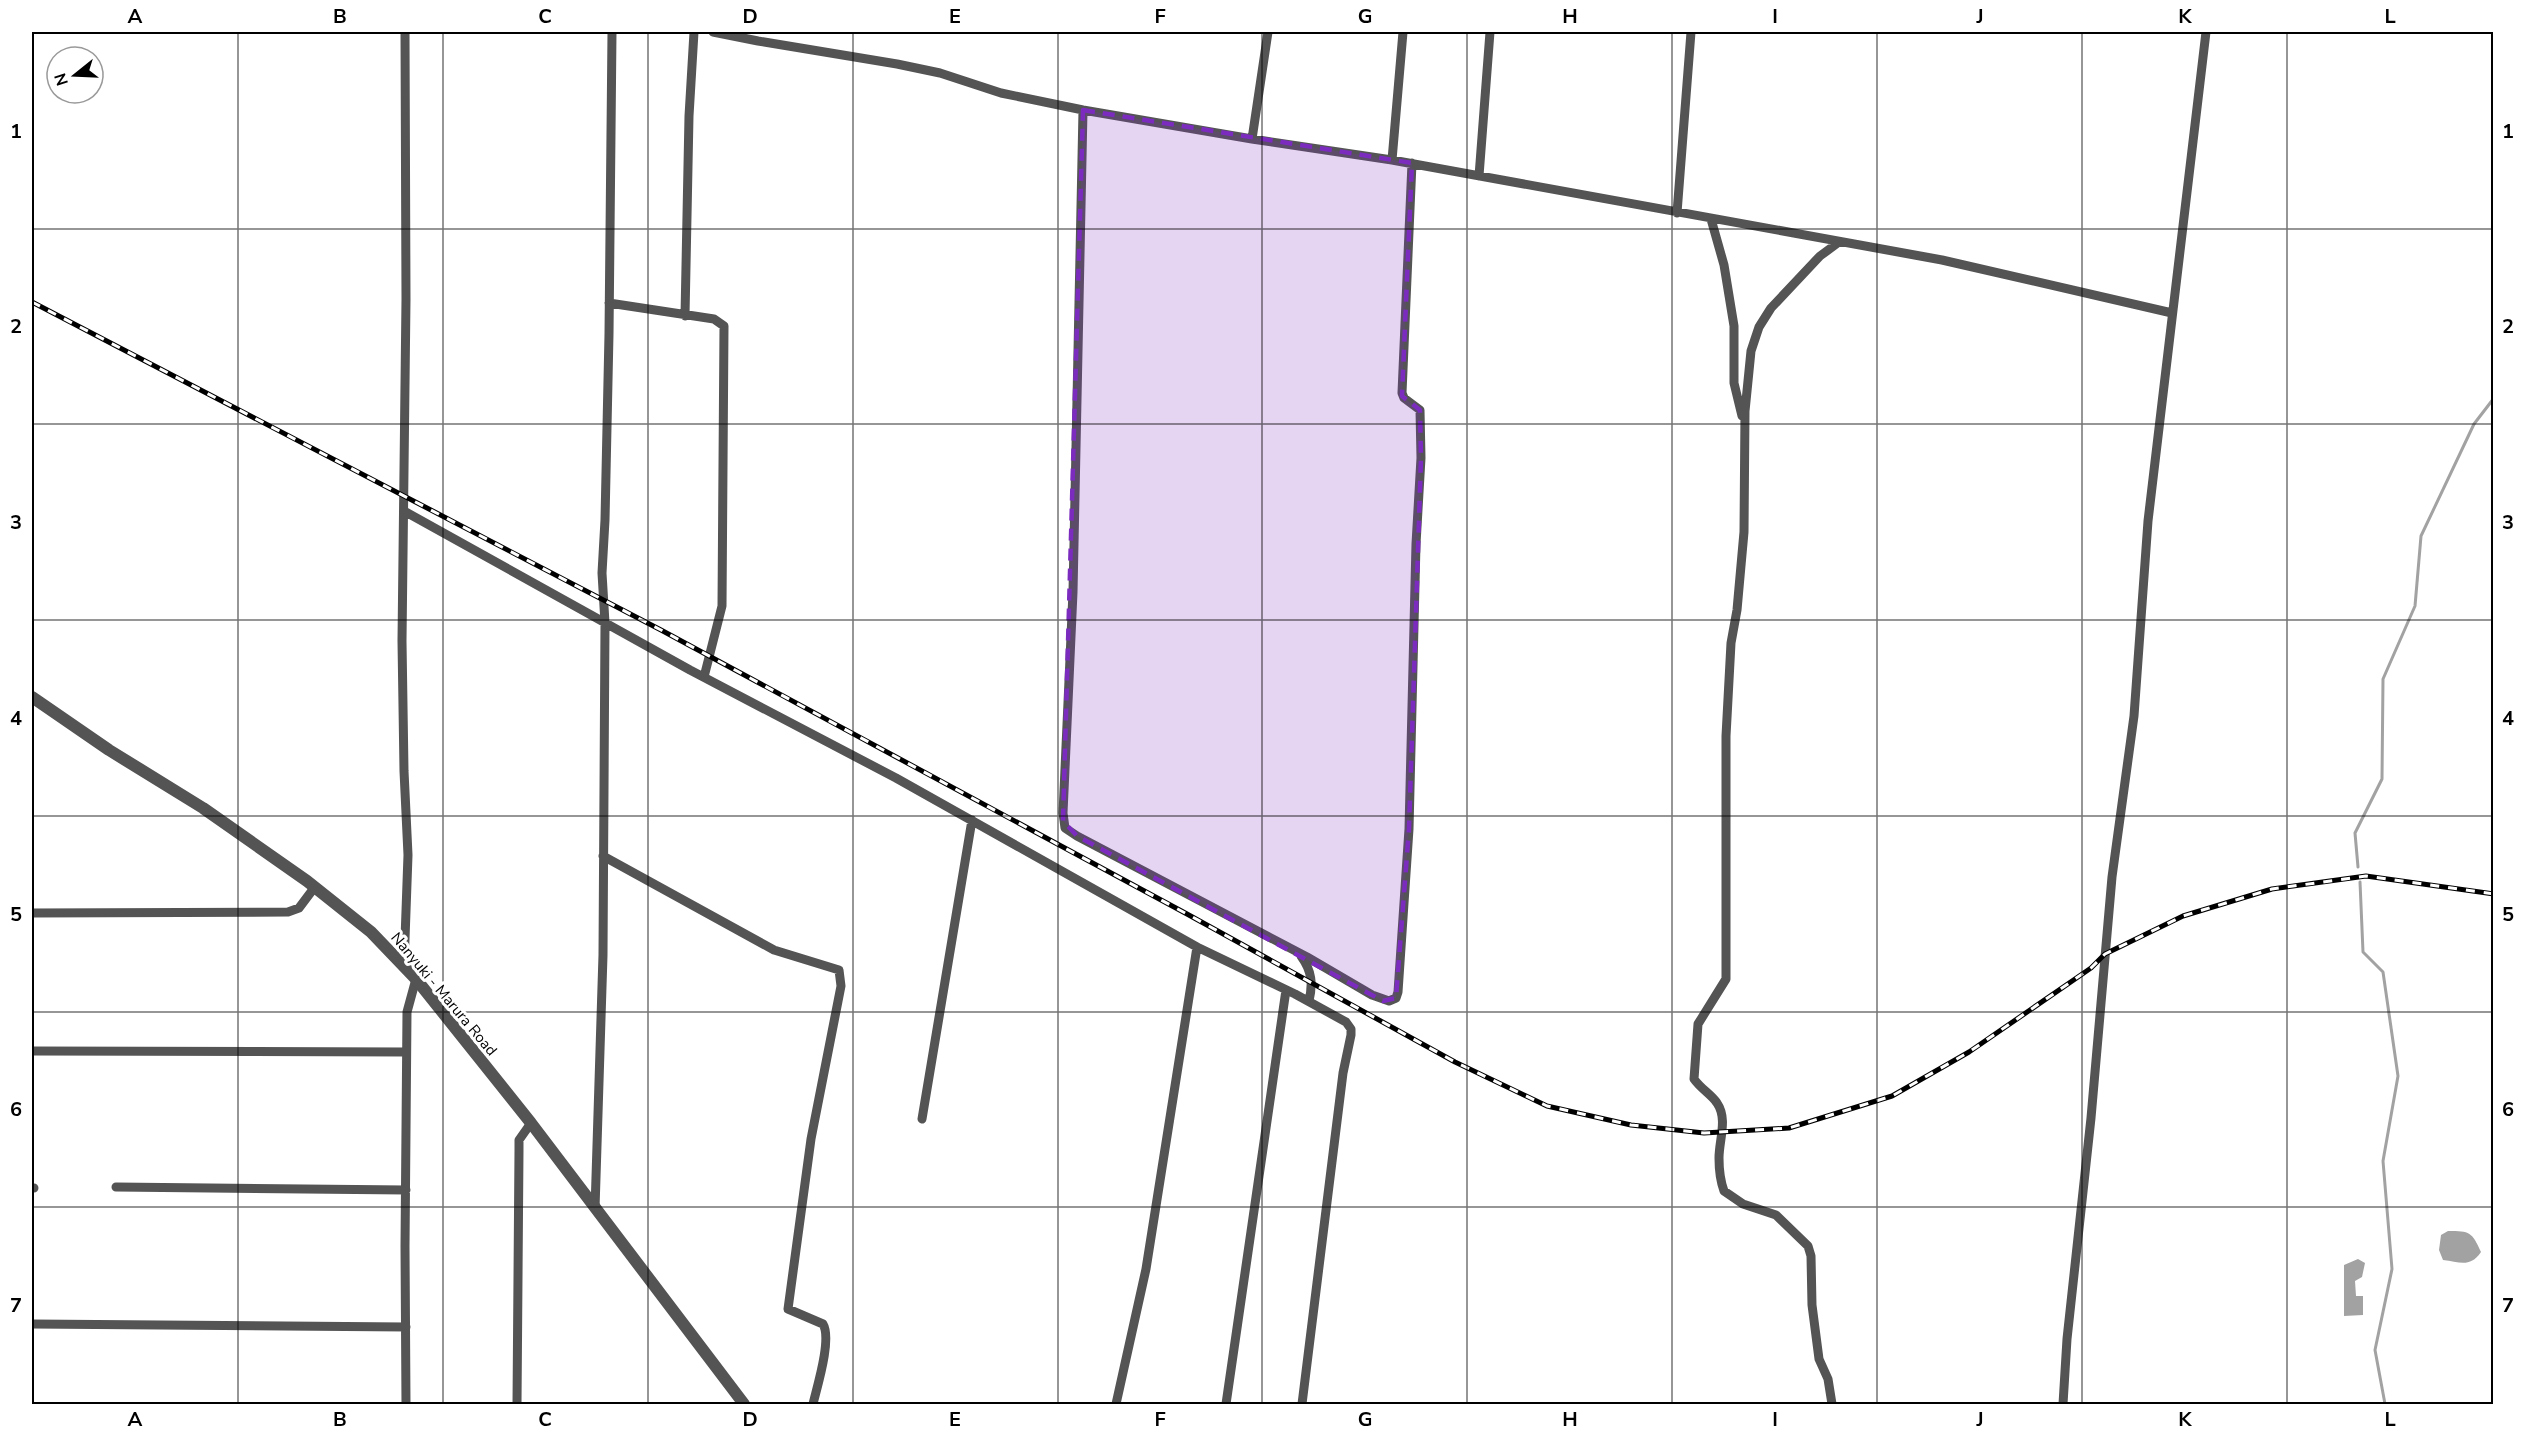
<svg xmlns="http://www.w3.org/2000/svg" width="2525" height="1436" font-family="'Nunito Sans',sans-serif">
<rect width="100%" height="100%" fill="#fff"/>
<path fill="#a2a2a2" d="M2448,1231C2470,1231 2472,1232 2481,1252C2470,1268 2460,1262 2443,1260L2439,1250L2441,1235Z
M2358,1259L2365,1263L2362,1277L2355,1281L2356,1296H2363V1315L2344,1316V1265Z"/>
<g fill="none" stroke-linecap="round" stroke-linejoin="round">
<path stroke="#a2a2a2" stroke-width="3" d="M2358,867L2355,833L2382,779L2383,679L2415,606L2421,536L2474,424L2494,398
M2360,882L2363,952L2383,972L2398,1076L2383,1161L2392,1269L2375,1350L2385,1404"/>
<path stroke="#545454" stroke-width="9" d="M713,32L758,41L897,64L940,73L1001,93L1083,110L1252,139L1392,160L1942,260L2172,313
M1083,110L1073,592L1063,813L1065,828L1077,836L1307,957L1372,995L1389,1001L1396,998L1398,992L1409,829L1416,544L1421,458L1420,410L1404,398L1402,393L1412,163
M1252,139L1268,32
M1392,160L1403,32
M1479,176L1490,32
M1677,213L1691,32
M1711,219L1724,265L1734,326V383L1742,416
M609,303L714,319L724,326L722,606L704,677
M685,316L689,116L694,32
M404,511L690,670L896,778L1197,947L1295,994L1346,1022L1351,1029V1035L1343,1073L1302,1404
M603,856L774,950L839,970L841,986L811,1139L788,1309L823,1324C832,1339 817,1387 813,1404
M32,913L288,912L299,908L314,888
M1301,956C1312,971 1313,984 1309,1001
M404,967L408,855L404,771L402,641L406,299L405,32
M32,1051L406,1052
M922,1119L972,820
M116,1187L406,1190
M32,1188H34
M595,1209L603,955L605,623L602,573L605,520L609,334L612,32
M32,1324L406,1327
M406,1404L405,1246L407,1012L416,979
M517,1404L519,1150V1140L531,1123
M1116,1404L1146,1269L1197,947
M1226,1404L1286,990
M1832,1404L1828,1379L1819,1359L1812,1305L1811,1256L1808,1246L1776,1215L1743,1204L1724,1191C1720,1180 1719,1170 1719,1158C1719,1140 1728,1119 1717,1103C1712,1095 1701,1089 1694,1079L1698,1024L1726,979V736L1731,643L1737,610L1744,532L1745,411L1751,351L1759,327L1771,308L1820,256L1839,242
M2063,1404L2067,1339L2091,1118L2112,877L2134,716L2148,521L2206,32"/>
<path stroke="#545454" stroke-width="12" d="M32,697L109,750L203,808L307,881L371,932L416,979L531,1123L744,1404"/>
<defs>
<path id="rail" d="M32,302L661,630L1187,914L1455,1062L1547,1106L1631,1125L1704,1133L1789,1128L1892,1096L1969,1052L2091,968L2105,954L2183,916L2272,889L2366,876L2494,894"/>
</defs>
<use href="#rail" stroke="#000" stroke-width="5"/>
<use href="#rail" stroke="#fff" stroke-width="3" stroke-dasharray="9" stroke-linecap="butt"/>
</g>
<path fill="#7b2cbf" fill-opacity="0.2" stroke="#7b2cbf" stroke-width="4.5" stroke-dasharray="12 8" stroke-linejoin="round" d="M1083,110L1412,163L1402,396L1420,410L1421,458L1409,829L1396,998L1383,1001L1077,836L1063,821Z"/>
<path fill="none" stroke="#000" stroke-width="1.5" stroke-opacity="0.55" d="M238,32V1404M443,32V1404M648,32V1404M853,32V1404M1058,32V1404M1262,32V1404M1467,32V1404M1672,32V1404M1877,32V1404M2082,32V1404M2287,32V1404M32,229H2494M32,424H2494M32,620H2494M32,816H2494M32,1012H2494M32,1207H2494"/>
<g text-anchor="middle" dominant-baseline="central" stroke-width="6" stroke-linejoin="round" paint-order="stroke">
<g font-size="15" fill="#000" stroke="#fff">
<text transform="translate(444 994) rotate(50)">Nanyuki - Marura Road</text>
</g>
</g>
<rect width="2525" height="1436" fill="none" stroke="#ffffff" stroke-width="66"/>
<g transform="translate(75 75) rotate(252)"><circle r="28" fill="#ffffff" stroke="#999999" stroke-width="1.5"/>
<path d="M0-4.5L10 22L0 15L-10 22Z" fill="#000000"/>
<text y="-9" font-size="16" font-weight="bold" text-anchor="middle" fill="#000000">N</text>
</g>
<rect x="33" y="33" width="2459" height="1370" fill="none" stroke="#000" stroke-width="2"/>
<g font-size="20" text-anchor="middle" font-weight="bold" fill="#000">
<text x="135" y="23">A</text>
<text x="340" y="23">B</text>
<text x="545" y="23">C</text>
<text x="750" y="23">D</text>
<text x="955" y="23">E</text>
<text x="1160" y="23">F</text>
<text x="1365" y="23">G</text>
<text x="1570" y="23">H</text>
<text x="1775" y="23">I</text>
<text x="1980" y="23">J</text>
<text x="2185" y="23">K</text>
<text x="2390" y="23">L</text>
<text x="16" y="138">1</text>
<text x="2508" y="138">1</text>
<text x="16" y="333">2</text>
<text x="2508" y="333">2</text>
<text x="16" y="529">3</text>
<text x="2508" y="529">3</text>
<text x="16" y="725">4</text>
<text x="2508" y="725">4</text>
<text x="16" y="921">5</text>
<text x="2508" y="921">5</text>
<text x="16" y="1116">6</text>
<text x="2508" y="1116">6</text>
<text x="16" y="1312">7</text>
<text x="2508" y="1312">7</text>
<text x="135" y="1426">A</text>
<text x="340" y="1426">B</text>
<text x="545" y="1426">C</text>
<text x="750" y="1426">D</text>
<text x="955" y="1426">E</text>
<text x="1160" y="1426">F</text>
<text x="1365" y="1426">G</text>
<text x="1570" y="1426">H</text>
<text x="1775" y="1426">I</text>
<text x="1980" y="1426">J</text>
<text x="2185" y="1426">K</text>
<text x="2390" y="1426">L</text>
</g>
</svg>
